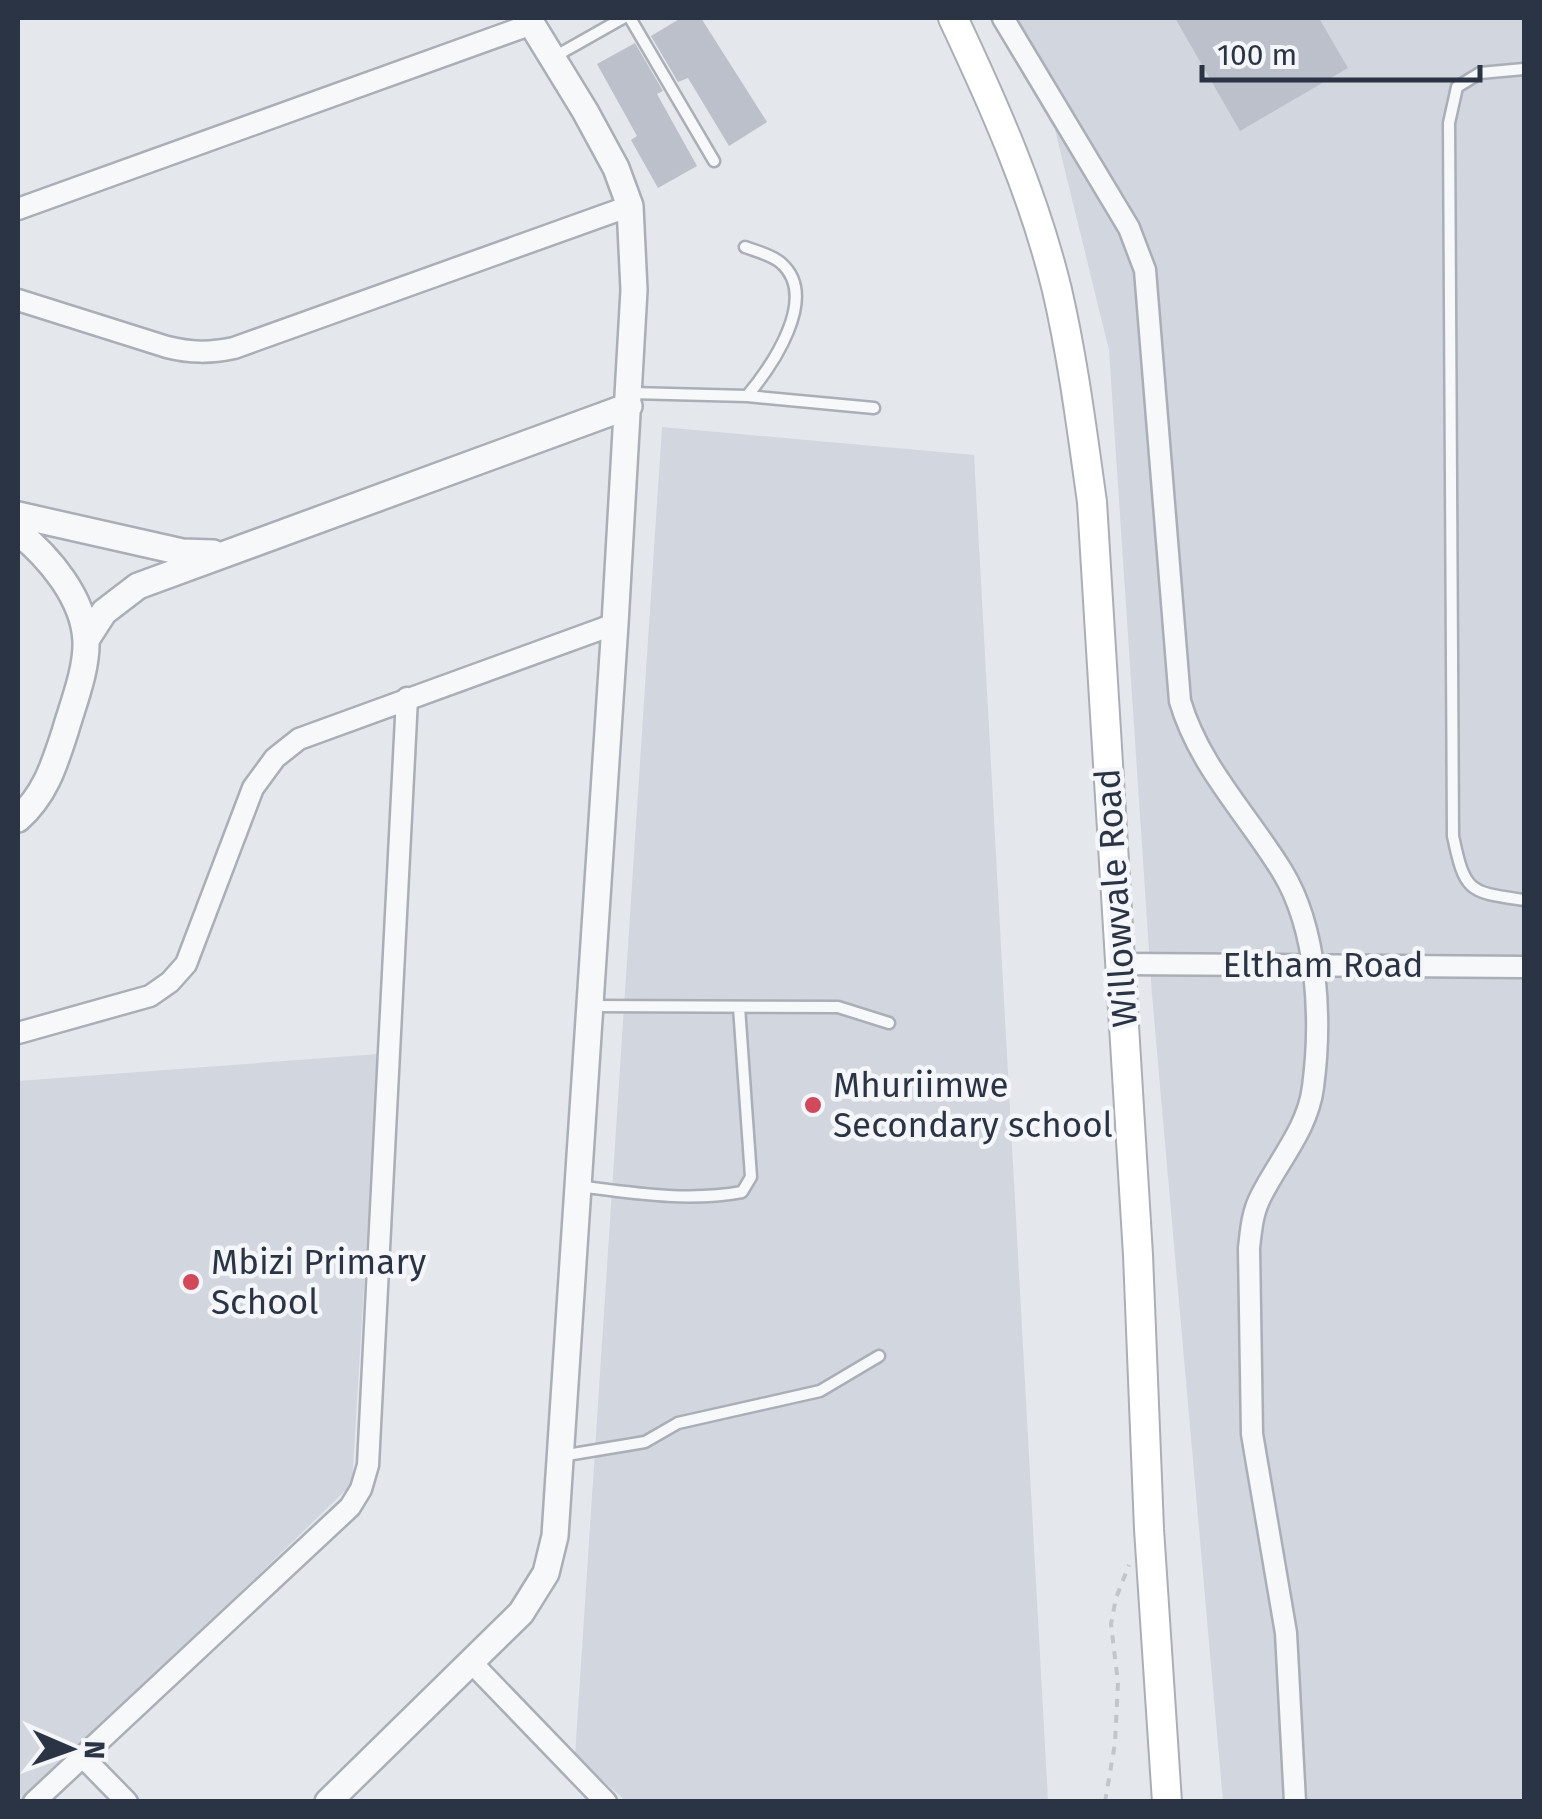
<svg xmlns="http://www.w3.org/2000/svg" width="1542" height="1819" font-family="'Fira Sans',sans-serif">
<rect width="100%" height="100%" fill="#e4e7ec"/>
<path fill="#d2d6de" d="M989,18H1524V1801H1223L1152,995L1109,350L1055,130Z
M662,427L974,455L1048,1801H626L575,1756Z
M378,1054L352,1484L26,1801L18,1802V1081Z"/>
<path fill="#bbc0ca" d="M681,18H701L767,122L729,146L688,78L678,82L651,36Z
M1175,18H1319L1348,68L1240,131Z
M635,43L663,91L657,94L697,166L658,188L631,140L637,136L597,64Z"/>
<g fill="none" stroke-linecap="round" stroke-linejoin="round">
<defs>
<path id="service" d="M630,18L714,161
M554,57L623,18
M1524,69L1480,73L1457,87L1449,123L1453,836C1465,893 1469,892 1524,900
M745,247C756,251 772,255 781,263C820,297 772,366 747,396
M631,393L747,396L874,408
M591,1006L838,1007L889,1023
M578,1186C633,1193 687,1202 742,1192L751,1177L739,1007
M561,1456L645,1442L678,1423L820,1391L879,1356"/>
<path id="minor" d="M1003,18L1129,228L1145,270L1180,701C1199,766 1247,814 1282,871C1318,930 1322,1019 1313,1087C1308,1128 1279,1160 1261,1196C1252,1213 1251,1231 1249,1248L1252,1434L1286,1633L1295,1802
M18,209L532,24
M18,300L167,347C191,353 210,353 234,348L630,206
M1121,964L1524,967
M18,1033L150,996L170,982L186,964L253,788L275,758L299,739L615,624
M471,1662L606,1802
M82,1756L127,1802
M34,1802L350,1507L361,1489L368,1465L407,698"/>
<path id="tertiary" d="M18,515L182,552L213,553
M18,532C49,557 84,598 86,641C87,670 73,704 65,732C54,766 45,795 18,819
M86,640L104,612L138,586L629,406
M328,1802L521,1613L546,1573L555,1536L615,624L634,290L630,206L616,168L585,111L528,18"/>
<path id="secondary" d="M953,18C994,105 1034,195 1057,290C1073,359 1082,431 1092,502L1138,1255L1149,1529L1167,1802"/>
</defs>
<use href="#service" stroke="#a9aeb7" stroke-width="15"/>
<use href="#minor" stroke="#a9aeb7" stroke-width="25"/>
<use href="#tertiary" stroke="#a9aeb7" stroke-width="30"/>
<use href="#secondary" stroke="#a9aeb7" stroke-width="32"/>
<path stroke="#c2c5cb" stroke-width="4" stroke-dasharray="8 8" stroke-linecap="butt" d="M1105,1802L1115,1743L1118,1683L1111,1624L1116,1598L1129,1565"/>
<use href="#service" stroke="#f7f8fa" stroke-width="10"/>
<use href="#minor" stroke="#f7f8fa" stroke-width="20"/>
<use href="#tertiary" stroke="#f7f8fa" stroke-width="25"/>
<use href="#secondary" stroke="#fff" stroke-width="28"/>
</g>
<g fill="#d1495b" stroke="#f4f6f9" stroke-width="4">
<circle cx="813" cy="1105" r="10"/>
<circle cx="191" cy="1282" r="10"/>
</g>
<g text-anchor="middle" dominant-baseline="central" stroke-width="9" stroke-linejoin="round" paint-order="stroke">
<g font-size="35" fill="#2b3445" stroke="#f4f6f9">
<text transform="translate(1116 898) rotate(-94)">Willowvale Road</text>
<text x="1323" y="965">Eltham Road</text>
</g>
<g font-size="35" fill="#2b3445" stroke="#f4f6f9" text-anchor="start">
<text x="833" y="1085">Mhuriimwe<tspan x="833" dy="40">Secondary school</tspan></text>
<text x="211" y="1262">Mbizi Primary<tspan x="211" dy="40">School</tspan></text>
</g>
</g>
<rect width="1542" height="1819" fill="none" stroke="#2b3445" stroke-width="40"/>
<g transform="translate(70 1749) rotate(92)" stroke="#f4f6f9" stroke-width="8" paint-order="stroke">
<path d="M0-8L18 38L0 25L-18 38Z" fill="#2b3445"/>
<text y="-15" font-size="28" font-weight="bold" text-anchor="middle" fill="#2b3445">N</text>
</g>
<path d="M1202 65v15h278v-15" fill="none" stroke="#2b3445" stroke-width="5"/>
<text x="1217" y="65" font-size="30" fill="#2b3445" stroke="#f4f6f9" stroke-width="8" paint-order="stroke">100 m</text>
</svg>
